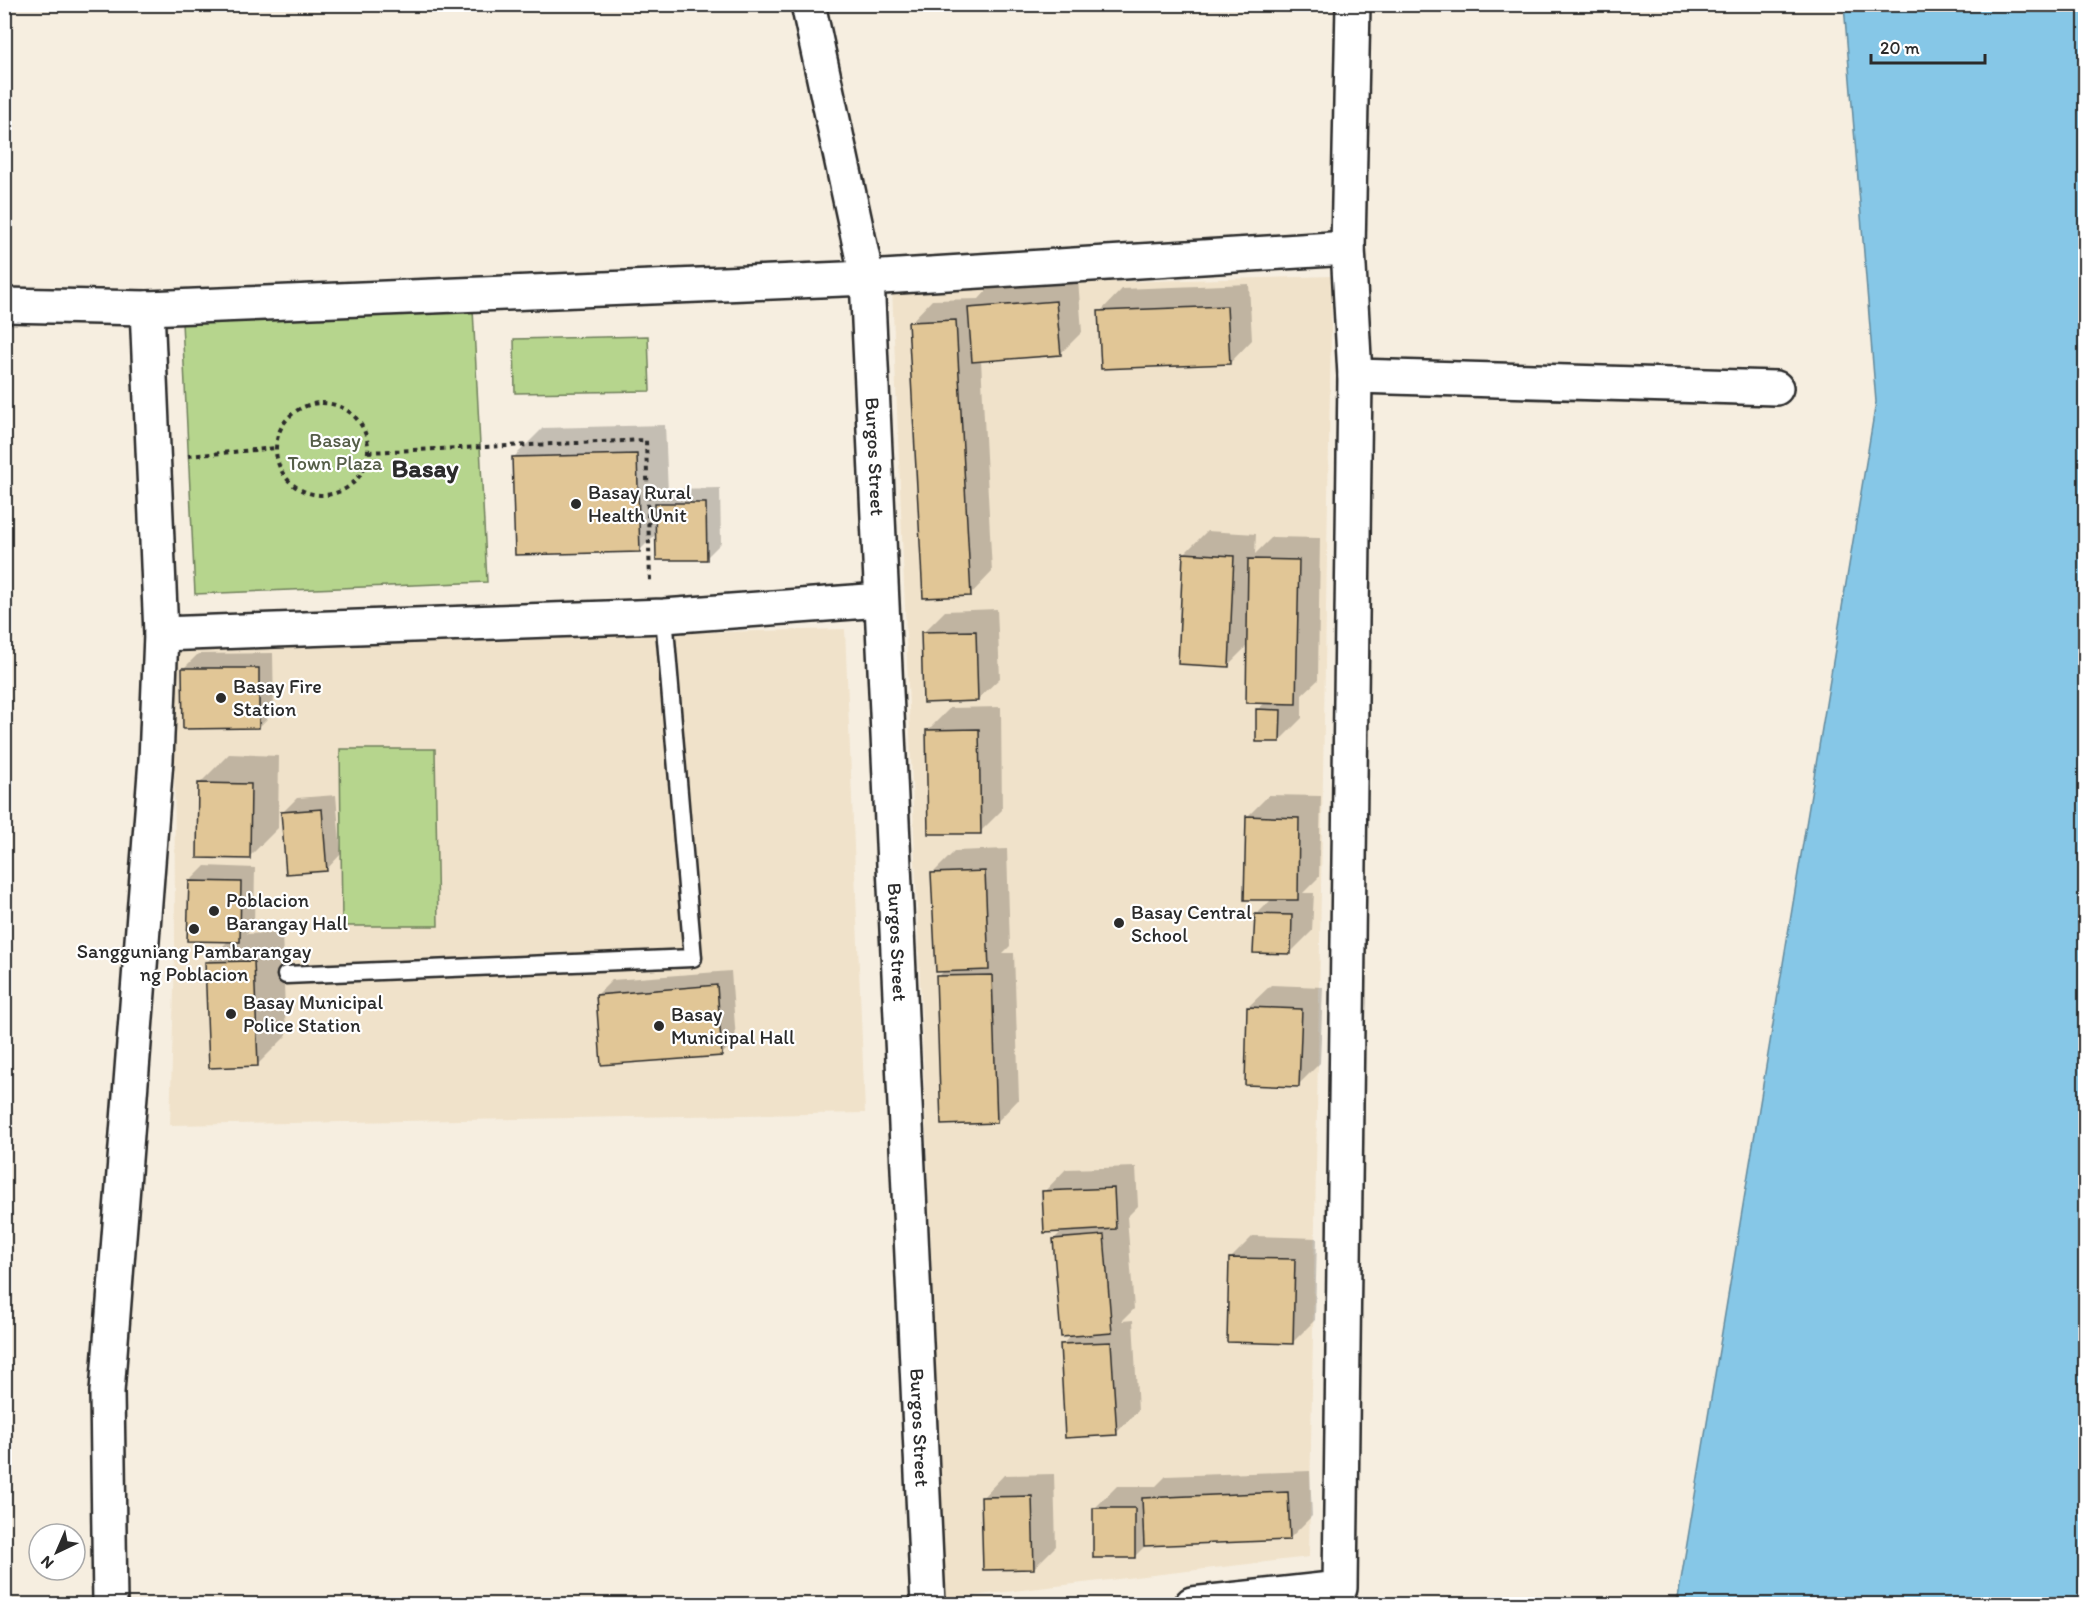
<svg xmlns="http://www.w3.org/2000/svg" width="2090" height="1609" font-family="Itim,sans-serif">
<rect width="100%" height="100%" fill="#f6eee0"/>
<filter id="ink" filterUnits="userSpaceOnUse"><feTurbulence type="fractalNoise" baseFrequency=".0167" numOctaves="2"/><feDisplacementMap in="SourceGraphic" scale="12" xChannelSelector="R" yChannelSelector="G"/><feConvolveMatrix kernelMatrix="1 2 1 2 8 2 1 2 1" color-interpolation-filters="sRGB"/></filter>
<g filter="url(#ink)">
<path fill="#f0e2ca" d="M1332,276L1309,1557L945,1599L892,288Z
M845,629L865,1113L170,1125L175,956L174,644Z"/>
<path fill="#b6d58d" stroke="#70805c" stroke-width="1.5" d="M473,309L487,582L195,594L182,322Z
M648,336L650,391L515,393L514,339Z
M340,749H435L438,926H342Z"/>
<path fill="#86c7e7" stroke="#62899c" stroke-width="1.5" d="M1844,5H2085V1604H1677L1876,402Z"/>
<path fill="#0003" d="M1078,279L1082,332L1060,354L981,360L992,572L970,595L910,323L932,300L979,299L991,286Z
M1249,284L1252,340L1230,363L1100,312L1122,289Z
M665,425L668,492L671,489L720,488L721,543L706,558L657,533L640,550L514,457L543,428Z
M1207,531L1256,534L1255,554L1272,537L1320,538L1318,680L1302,695V718L1280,740L1257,710L1266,702L1248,645L1228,665L1184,554Z
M997,609L1000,678L977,700L923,633L945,611Z
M273,653L274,712L259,727L183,669L198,654Z
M1001,707L1002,810L980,832L927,731L950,708Z
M229,754L279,756L278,828L249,857L200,783Z
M336,795L341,854L327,869L282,813L297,798Z
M1269,795L1321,796L1319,877L1303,893H1314L1312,931L1290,953L1256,915L1272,899L1247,817Z
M1007,849L1010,946L1003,953H1014L1019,1099L997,1122L938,977L945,970L933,873L955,851Z
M205,866L255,868L254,926L246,934L282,932L286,1036L257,1065L206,963L229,940L190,881Z
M731,971L736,1040L721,1055L597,995L612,980Z
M1271,985L1323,987L1320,1063L1298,1085L1248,1007Z
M1136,1167L1138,1206L1127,1217L1134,1309L1122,1321L1133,1320L1138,1411L1116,1433L1062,1345L1072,1334L1054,1239L1063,1230L1044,1192L1066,1169Z
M1253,1236L1317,1238L1315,1320L1293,1342L1231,1258Z
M1310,1471L1312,1516L1289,1539L1147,1544L1135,1556L1095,1508L1117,1486H1156L1166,1476Z
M1054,1474L1056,1546L1034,1568L982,1498L1004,1475Z"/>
<path fill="#e1c696" stroke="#2b2b2b" stroke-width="1.5" d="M1056,301L1061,355L972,362L968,308Z
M1227,306L1230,364L1101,369L1098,311Z
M956,320L971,596L923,598L908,322Z
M637,454L640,552L515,555L512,457Z
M655,503H706L707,560H656Z
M1183,553L1234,556L1229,667L1178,664Z
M1248,559L1299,560L1296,704L1246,703Z
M976,631L978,701L923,703L921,632Z
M182,668H259V728L183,729Z
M1256,709L1281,710L1280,742H1256Z
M979,729L981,834H928L926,730Z
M198,783L251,784L250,859L197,858Z
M322,809L327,871L286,874L281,812Z
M1246,816L1299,818L1298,900H1244Z
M985,871L989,970L936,972L931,873Z
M189,881L241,882L240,942L187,941Z
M1255,914L1292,915L1291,954L1253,953Z
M254,961L258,1066L209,1068L205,962Z
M992,975L997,1123L941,1125L936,976Z
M717,985L722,1056L601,1065L596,995Z
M1247,1007L1302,1009L1299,1087L1245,1085Z
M1114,1188L1116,1229L1044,1233L1042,1191Z
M1104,1235L1112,1333L1061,1337L1053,1239Z
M1229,1258L1295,1259L1293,1344L1227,1342Z
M1111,1342L1117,1435L1065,1438L1060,1344Z
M1288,1492L1290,1540L1144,1546L1142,1498Z
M1032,1496L1034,1569L983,1570L981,1497Z
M1093,1508H1135V1558H1093Z"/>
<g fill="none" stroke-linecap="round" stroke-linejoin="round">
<defs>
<path id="service" d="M286,975L693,958L664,616"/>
<g id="minor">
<path id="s1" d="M808,4L867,278L928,1604"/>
<path d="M147,308L867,278L1348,248"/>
<path d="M1355,376L1776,388"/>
<path d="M161,634L664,616L881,600"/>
<path d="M1192,1604L1340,1588L1355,376L1348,248L1353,4"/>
</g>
<path id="tertiary" d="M4,305L147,308L161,634L156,760L107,1392L110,1604"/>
</defs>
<use href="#service" stroke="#2b2b2b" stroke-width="21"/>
<use href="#minor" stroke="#2b2b2b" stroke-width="38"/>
<use href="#tertiary" stroke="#2b2b2b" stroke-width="38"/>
<path stroke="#2b2b2b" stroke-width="4" stroke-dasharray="4.5 4.5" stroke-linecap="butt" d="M276 449a46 46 0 1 1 92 0a46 46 0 1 1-92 0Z
M368,452L646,440L650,581
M188,456L276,448"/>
<use href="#service" stroke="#fff" stroke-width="16"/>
<use href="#minor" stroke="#fff" stroke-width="33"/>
<use href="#tertiary" stroke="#fff" stroke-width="33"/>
</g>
</g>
<g fill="#2b2b2b" stroke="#fff" stroke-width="2">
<circle cx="576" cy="504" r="6"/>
<circle cx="221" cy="698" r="6"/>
<circle cx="214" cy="911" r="6"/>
<circle cx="1119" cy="923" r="6"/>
<circle cx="194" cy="929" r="6"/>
<circle cx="231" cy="1014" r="6"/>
<circle cx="659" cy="1026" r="6"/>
</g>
<g text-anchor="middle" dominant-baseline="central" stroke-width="4.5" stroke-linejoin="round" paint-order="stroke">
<g font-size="20" fill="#555e48" stroke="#fff">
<text x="335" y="440">Basay<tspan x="335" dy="23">Town Plaza</tspan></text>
</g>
<g font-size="20" fill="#2b2b2b" stroke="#fff">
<text stroke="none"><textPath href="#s1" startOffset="459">Burgos Street</textPath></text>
<text stroke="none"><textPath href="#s1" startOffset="945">Burgos Street</textPath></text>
<text stroke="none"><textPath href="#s1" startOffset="1431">Burgos Street</textPath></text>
</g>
<g font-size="20" fill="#2b2b2b" stroke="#fff" text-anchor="start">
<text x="588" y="492">Basay Rural<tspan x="588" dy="23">Health Unit</tspan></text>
<text x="233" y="686">Basay Fire<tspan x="233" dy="23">Station</tspan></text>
<text x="226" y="900">Poblacion<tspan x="226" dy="23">Barangay Hall</tspan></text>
<text x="1131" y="912">Basay Central<tspan x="1131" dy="23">School</tspan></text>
<text x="194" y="951" text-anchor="middle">Sangguniang Pambarangay<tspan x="194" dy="23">ng Poblacion</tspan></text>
<text x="243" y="1002">Basay Municipal<tspan x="243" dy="23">Police Station</tspan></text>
<text x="671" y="1014">Basay<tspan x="671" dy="23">Municipal Hall</tspan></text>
</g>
<g font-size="26" font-weight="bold" fill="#2b2b2b" stroke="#fff">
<text x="425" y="468">Basay</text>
</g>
</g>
<rect width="2090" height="1609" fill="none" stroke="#fff" stroke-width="24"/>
<rect x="12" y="12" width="2066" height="1585" fill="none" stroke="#2b2b2b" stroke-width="2" filter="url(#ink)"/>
<g transform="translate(57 1552) rotate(224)"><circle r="28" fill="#ffffff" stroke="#aaaaaa" stroke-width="1.5"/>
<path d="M0-4.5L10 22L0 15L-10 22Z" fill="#2b2b2b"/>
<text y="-9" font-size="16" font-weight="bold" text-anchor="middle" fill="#2b2b2b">N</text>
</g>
<path d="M1871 54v9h114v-9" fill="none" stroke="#2b2b2b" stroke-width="3"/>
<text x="1880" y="54" font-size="18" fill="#2b2b2b" stroke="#ffffff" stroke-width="4.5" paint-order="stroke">20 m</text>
</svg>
